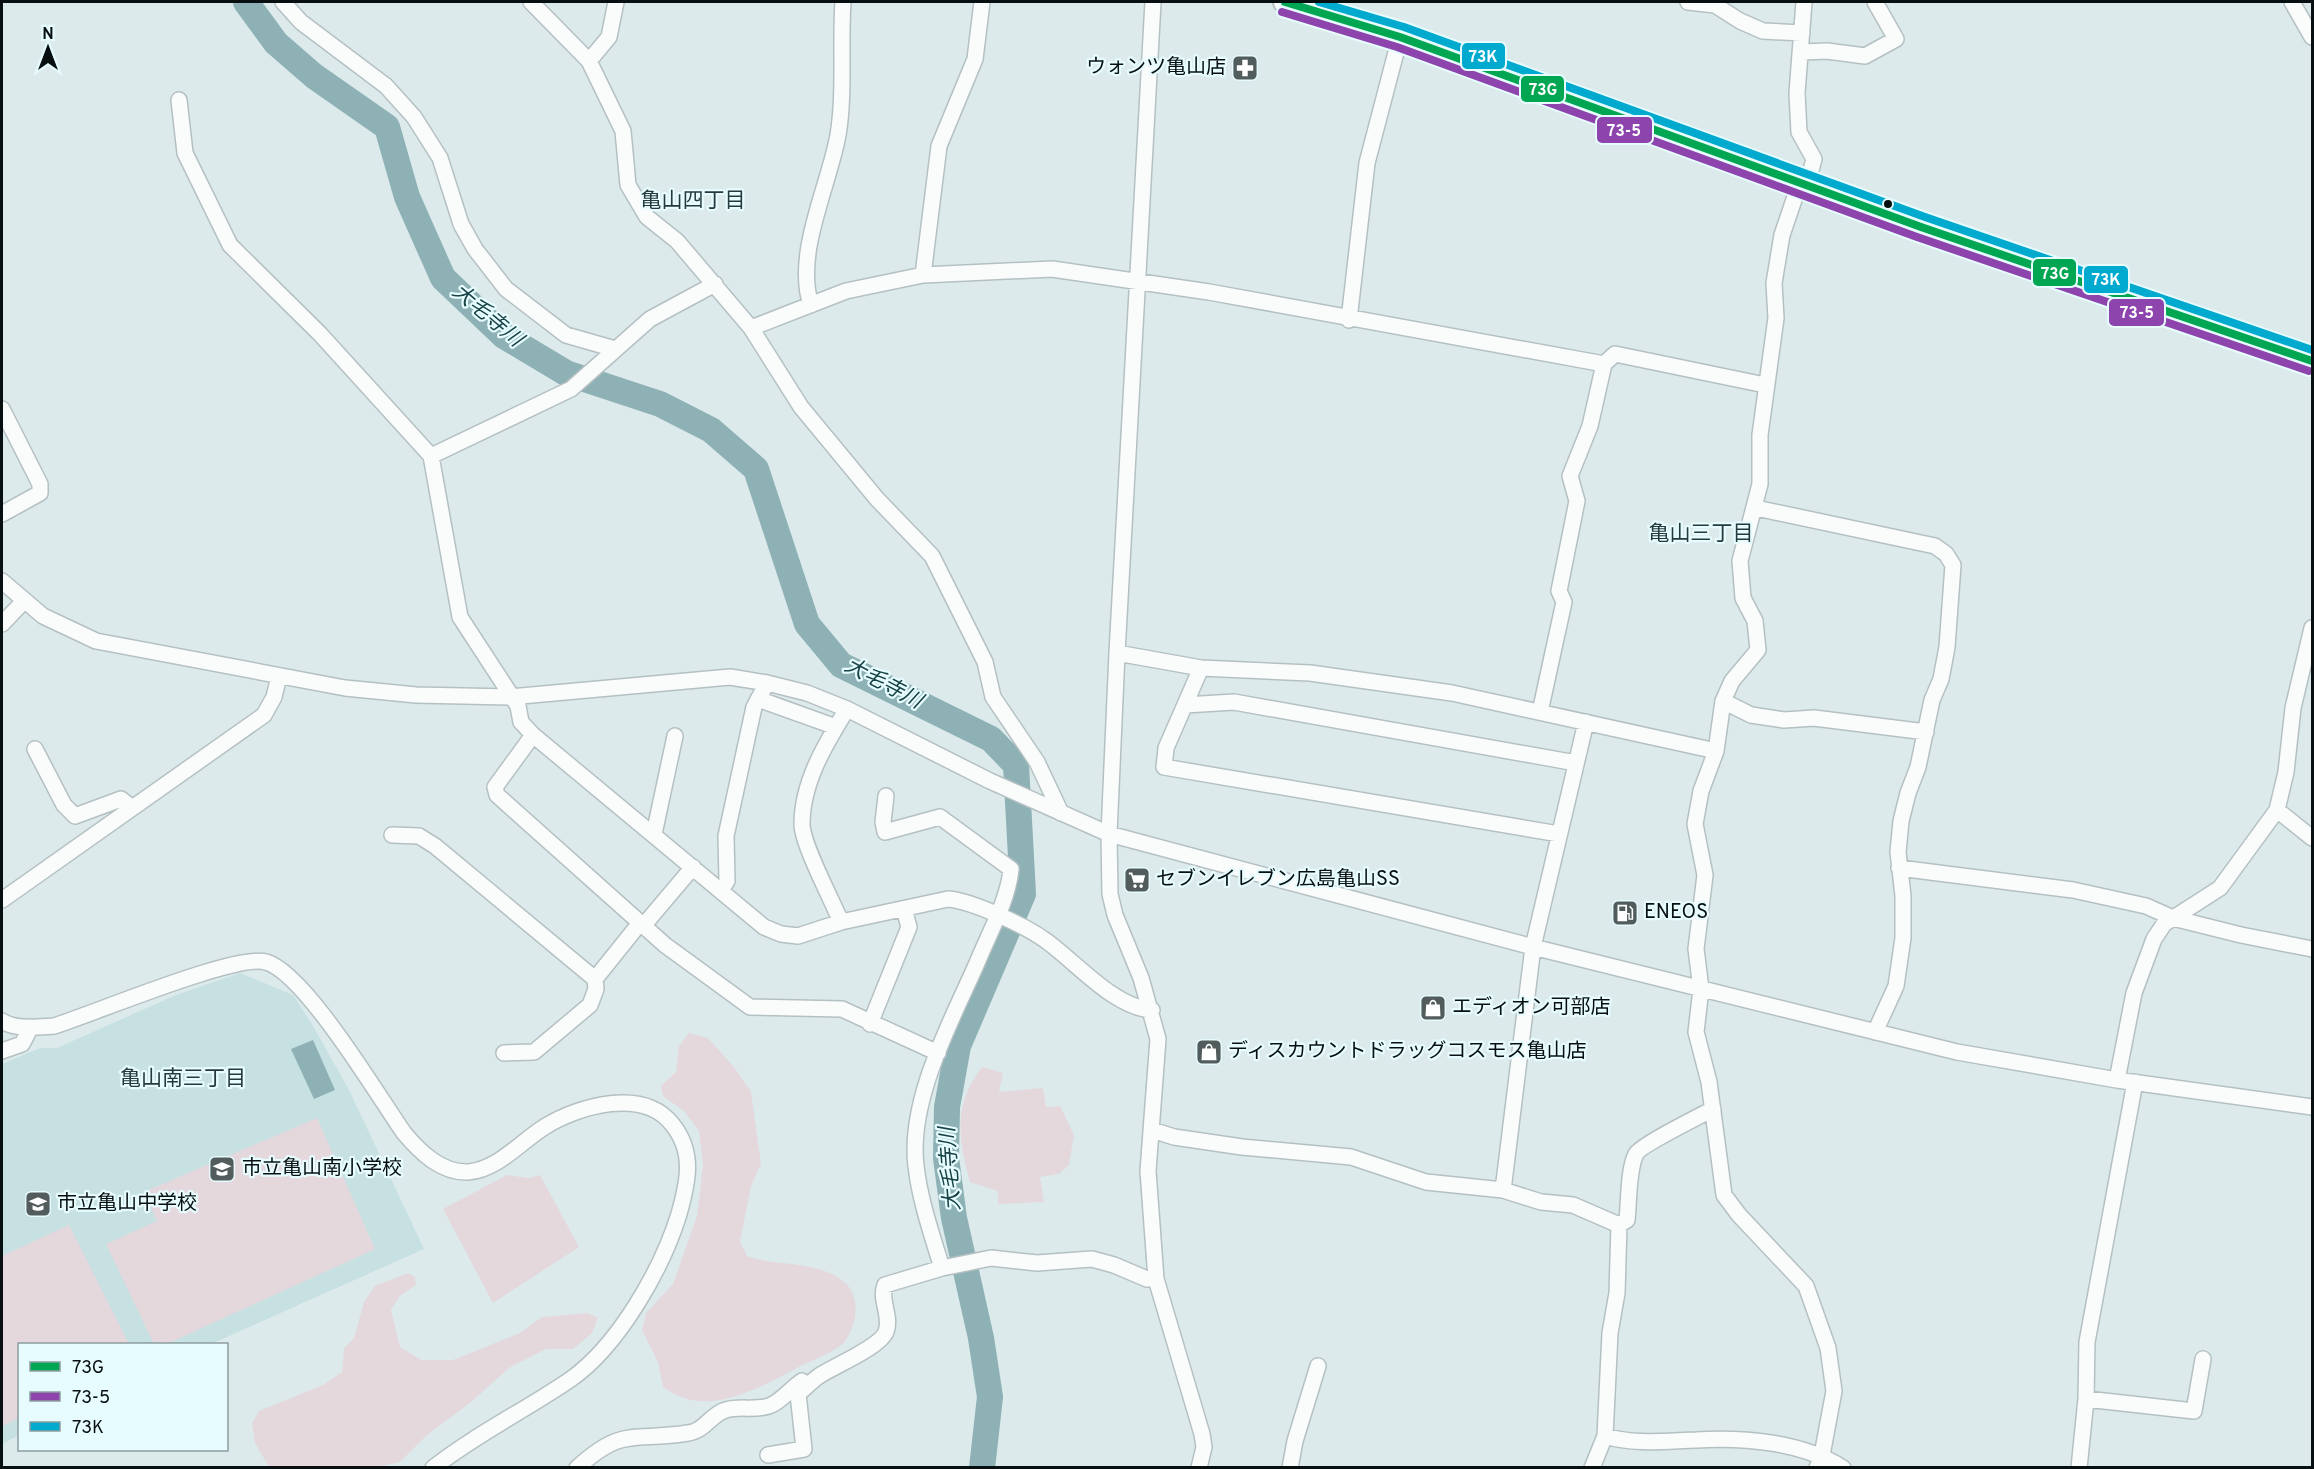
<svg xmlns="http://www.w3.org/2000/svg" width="2314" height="1469" font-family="Overpass,'Noto Sans JP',sans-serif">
<rect width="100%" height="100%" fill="#dceaec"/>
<path fill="#c7e0e2" d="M240,973L293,995L312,1024L349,1090L424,1249L211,1344H20L19,1435L2,1444V1064L40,1048H57L176,995Z"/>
<path fill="#e4d8dc" d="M689,1033L708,1038L734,1067L751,1092L761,1164L751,1186L740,1241L747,1256C777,1267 816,1260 843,1281C863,1296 857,1332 840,1346C828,1355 812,1360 799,1367C758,1388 707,1420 663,1387L658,1362L642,1330L646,1313L673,1284L697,1216L703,1165L699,1131L684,1111L663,1096L661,1086L676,1072L679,1046Z
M982,1067L1003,1073L999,1092L1043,1088L1046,1107L1060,1106L1074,1135L1069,1165L1059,1174L1040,1177L1044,1202L998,1204V1191L970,1182C958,1137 953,1106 982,1067Z
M317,1118L375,1249L167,1344H154L106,1244L157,1221L144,1192Z
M507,1175L529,1178L540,1175L579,1247L493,1303L443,1209Z
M69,1225L129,1344H20L19,1418L2,1426V1256Z
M408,1273L415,1277L416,1285L400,1296L391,1310L400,1347L421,1360H453L520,1333L542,1317L588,1313L598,1318L592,1333L573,1349H546L509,1368L470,1403L427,1435L400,1462L372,1468L269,1467L255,1443L252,1423L259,1411L323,1385L342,1372L344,1348L354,1338L364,1302L375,1286Z"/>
<path fill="#8db1b4" d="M313,1040L335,1090L314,1099L291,1049Z"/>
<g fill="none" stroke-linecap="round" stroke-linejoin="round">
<path stroke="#8db1b4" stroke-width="26" d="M246,2L276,43L314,76L387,127L407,197L443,278L504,336L566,373L660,404L711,430L756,469L807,624L841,665L991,739L1016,765L1023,894L958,1046L947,1107L946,1158L954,1218L981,1338L990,1397L982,1468"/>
<defs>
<path id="minor" d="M283,2L301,22L386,86L414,117L440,158L461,224L475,249L506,289L566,335L615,349
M531,2L589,61L623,131L628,185L647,217L677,241L751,328L801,407L877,499L932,556L985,662L993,697L1037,762L1061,813
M1153,2L1117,653L1109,834L1110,894L1115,915L1141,978L1158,1039L1148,1171L1156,1279L1202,1434L1204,1447L1199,1468
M1688,2L1715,5L1740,21L1763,31L1802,33
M1804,2L1797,93L1799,132L1814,159L1807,185
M2292,2L2312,37
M1802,52L1827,51L1865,56L1896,39L1875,2
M589,61L609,37L616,2
M179,100L185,153L230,245L320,334L431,456L460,617L518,706L521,722L533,735L764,927L781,934L798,936L841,922L948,899C972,901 1024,925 1045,940C1075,961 1114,1008 1152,1010
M1800,182L1782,235L1774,283L1776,318L1760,435V484L1740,561L1743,598L1755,621L1758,650L1732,681L1723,701L1716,751L1701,791L1695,824L1705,875L1696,949L1701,989L1696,1032L1709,1082L1724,1195L1739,1215L1806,1286L1828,1348L1834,1391L1822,1455L1817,1468
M923,275L939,146L975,59L982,2
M811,305C794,254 829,186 838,135C845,94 840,44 843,2
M1349,320L1367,163L1400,37
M751,328L846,291L923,275L1052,269L1209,292L1604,364
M2,409L40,484V493L2,514
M431,456L571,389L650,319L715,284
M1756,508L1935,546L1946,554L1953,565L1947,647L1941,679L1932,700L1918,767L1908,793L1901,821L1898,852L1903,896V938L1896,986L1875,1032
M2,581L43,616L96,641L345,688L416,695L510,697L730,677L767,683L807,693L847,709L990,781L1109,834L1533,947L1957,1052L2117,1080L2312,1107
M2,624L23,602
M1117,653L1201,668L1310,673L1452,693L1716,751
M1201,668L1166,748L1164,767L1559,834
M758,699L836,727
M1723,701L1751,715L1784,720L1814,718L1926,732
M1185,705L1234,702L1576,763
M1540,712L1564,602L1559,591L1577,501L1570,476L1590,426L1604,364L1615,354L1765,385
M533,735L495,787L497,795L665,945L750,1007L842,1009L938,1053
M35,749L64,805L75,816L121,799L131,807
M886,796L883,822L885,832L940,817L1011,869C1008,901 989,933 977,963C951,1022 908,1100 916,1166C920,1201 932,1235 942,1268
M2277,810L2312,838
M654,834L675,736
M392,835L419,836L435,846L595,979L596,989L590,1005L534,1052L504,1053
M1899,868L2073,890L2146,906L2173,918L2241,935L2312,949
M721,891L727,881L726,836L754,707L767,683
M2,900L264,715L274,697L279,676
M841,922C832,900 802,844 802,824C802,782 826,743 847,709
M595,979L636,928L644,925L693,867
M2,1021C16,1030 37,1027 54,1026C93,1014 237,953 266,962C305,973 378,1096 404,1133C420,1152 441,1173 468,1172C498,1170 521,1141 546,1126C579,1106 643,1087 672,1124C695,1152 688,1182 679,1214C662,1269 619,1345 571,1379C526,1410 476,1434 433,1468
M870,1024L909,927L904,909
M2,1051L22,1044L31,1027
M2117,1080L2134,993L2154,939L2164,924L2220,888L2277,810L2286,772L2293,708L2312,628
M1152,1130L1174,1137L1242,1147L1351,1157L1426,1182L1503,1190L1541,1202L1573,1205L1619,1225
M1503,1190L1533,947L1586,722
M1619,1225L1627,1220C1629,1203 1628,1169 1636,1154C1641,1145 1700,1116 1713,1109
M2086,1399L2194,1411L2203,1359
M1605,1436C1635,1445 1665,1441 1696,1440C1744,1437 1802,1442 1843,1468
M768,1455L804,1449L798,1394C805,1388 812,1381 819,1376C834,1366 880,1347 886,1332C892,1316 879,1300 885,1285L942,1268L991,1258L1037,1263L1092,1259L1114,1265L1147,1279H1156
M577,1468C624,1425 634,1442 688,1433C704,1431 709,1417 723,1411C737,1405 754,1411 769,1406C781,1402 791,1388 802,1381
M1290,1468L1295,1441L1318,1366
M1592,1468L1605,1436L1610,1333L1617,1293L1619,1225
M2079,1468L2086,1399L2087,1342L2135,1082"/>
<path id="highway" d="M1285,2L1400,37L1921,227L2312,361"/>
</defs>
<use href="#minor" stroke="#b5c0c2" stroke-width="18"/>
<use href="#highway" stroke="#b5c0c2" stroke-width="26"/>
<use href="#minor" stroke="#fafcfc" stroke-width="15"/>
<use href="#highway" stroke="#fafcfc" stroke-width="22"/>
<defs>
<path id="bus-1" d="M1285,2L1400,37L1921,227L2312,361"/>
<path id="bus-2" d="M1282,12L1397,47L1917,237L2309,371"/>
<path id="bus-3" d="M1319,2L1404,27L1925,217L2312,350"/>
</defs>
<use href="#bus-1" stroke="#e7fcfe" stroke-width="12"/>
<use href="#bus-2" stroke="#e7fcfe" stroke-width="12"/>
<use href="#bus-3" stroke="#e7fcfe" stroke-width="12"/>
<use href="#bus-1" stroke="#00a651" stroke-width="8"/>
<use href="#bus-2" stroke="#8e44ad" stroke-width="8"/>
<use href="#bus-3" stroke="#00a9ce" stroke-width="8"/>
</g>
<defs>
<symbol id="pharmacy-square" viewBox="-11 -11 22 22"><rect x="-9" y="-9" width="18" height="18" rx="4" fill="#525c5d" stroke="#e7fcfe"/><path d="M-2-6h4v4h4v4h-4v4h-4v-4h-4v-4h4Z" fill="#fff"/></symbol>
<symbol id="supermarket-square" viewBox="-11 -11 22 22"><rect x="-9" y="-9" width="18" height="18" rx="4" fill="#525c5d" stroke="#e7fcfe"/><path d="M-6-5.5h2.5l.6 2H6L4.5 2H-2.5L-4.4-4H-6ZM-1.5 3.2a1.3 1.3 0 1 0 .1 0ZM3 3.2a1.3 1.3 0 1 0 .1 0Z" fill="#fff"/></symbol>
<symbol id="fuel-square" viewBox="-11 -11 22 22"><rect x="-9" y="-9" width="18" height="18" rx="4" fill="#525c5d" stroke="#e7fcfe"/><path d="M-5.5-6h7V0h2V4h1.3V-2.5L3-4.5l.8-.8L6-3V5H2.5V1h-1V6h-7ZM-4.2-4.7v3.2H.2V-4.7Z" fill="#fff"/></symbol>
<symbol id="shop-square" viewBox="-11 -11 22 22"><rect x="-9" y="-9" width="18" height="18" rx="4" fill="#525c5d" stroke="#e7fcfe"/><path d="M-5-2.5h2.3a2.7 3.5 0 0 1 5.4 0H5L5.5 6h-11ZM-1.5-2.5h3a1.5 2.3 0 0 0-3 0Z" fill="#fff"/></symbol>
<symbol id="school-square" viewBox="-11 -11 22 22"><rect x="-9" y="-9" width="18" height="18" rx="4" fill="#525c5d" stroke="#e7fcfe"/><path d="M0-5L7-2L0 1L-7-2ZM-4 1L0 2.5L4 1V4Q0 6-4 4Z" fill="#fff"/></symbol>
</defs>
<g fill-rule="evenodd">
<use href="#pharmacy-square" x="1230" y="53" width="30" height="30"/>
<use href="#supermarket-square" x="1122" y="865" width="30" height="30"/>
<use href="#fuel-square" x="1610" y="898" width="30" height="30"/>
<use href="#shop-square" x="1418" y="993" width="30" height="30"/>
<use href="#shop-square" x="1194" y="1037" width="30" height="30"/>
<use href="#school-square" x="207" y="1154" width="30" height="30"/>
<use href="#school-square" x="23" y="1189" width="30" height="30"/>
</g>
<circle fill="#070f10" stroke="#e7fcfe" stroke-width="2" cx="1888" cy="204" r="5"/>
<g text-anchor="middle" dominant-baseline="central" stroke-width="4.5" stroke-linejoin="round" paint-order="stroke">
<g font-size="20" fill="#070f10" stroke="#e7fcfe" text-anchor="start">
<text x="1226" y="68" text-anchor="end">ウォンツ亀山店</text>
<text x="1156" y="880">セブンイレブン広島亀山SS</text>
<text x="1644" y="913">ENEOS</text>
<text x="1452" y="1008">エディオン可部店</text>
<text x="1228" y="1052">ディスカウントドラッグコスモス亀山店</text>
<text x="242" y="1169">市立亀山南小学校</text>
<text x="57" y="1204">市立亀山中学校</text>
</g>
<g font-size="21" fill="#243a3c" stroke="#e7fcfe">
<text x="693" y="201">亀山四丁目</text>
<text x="1701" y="534">亀山三丁目</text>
<text x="183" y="1079">亀山南三丁目</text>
</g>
<g font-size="21" font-style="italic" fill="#174246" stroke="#e7fcfe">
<text transform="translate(487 316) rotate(40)">大毛寺川</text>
<text transform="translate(883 684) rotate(28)">大毛寺川</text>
<text transform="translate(951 1169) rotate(-94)">大毛寺川</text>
</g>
</g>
<g stroke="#e7fcfe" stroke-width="2">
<rect x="1461" y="42" width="45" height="28" rx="6" fill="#00a9ce"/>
<rect x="1520" y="75" width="45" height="28" rx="6" fill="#00a651"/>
<rect x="1596" y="116" width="57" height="28" rx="6" fill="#8e44ad"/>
<rect x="2032" y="258" width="45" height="29" rx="6" fill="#00a651"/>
<rect x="2083" y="265" width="46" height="29" rx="6" fill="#00a9ce"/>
<rect x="2108" y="298" width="57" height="29" rx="6" fill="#8e44ad"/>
</g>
<g font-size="16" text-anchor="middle" font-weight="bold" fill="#fff">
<text x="1483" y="62">73K</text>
<text x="1543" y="95">73G</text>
<text x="1624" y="136">73-5</text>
<text x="2055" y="279">73G</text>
<text x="2106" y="285">73K</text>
<text x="2137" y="318">73-5</text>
</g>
<rect width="2314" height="1469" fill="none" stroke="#070f10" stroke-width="6"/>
<rect x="18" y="1343" width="210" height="108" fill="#e7fcfe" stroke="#8d9d9f" stroke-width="1.5"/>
<rect x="30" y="1362" width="30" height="9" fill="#00a651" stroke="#8d9d9f" stroke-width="1.5"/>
<text x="72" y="1373" font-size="18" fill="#070f10">73G</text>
<rect x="30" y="1392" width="30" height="9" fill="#8e44ad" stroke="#8d9d9f" stroke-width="1.5"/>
<text x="72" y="1403" font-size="18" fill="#070f10">73-5</text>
<rect x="30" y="1422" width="30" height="9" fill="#00a9ce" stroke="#8d9d9f" stroke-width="1.5"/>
<text x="72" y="1433" font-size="18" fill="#070f10">73K</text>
<g transform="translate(48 48)" stroke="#e7fcfe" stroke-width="4.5" paint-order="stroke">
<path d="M0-4.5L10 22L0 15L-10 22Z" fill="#070f10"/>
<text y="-9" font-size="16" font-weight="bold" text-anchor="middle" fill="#070f10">N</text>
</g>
</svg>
